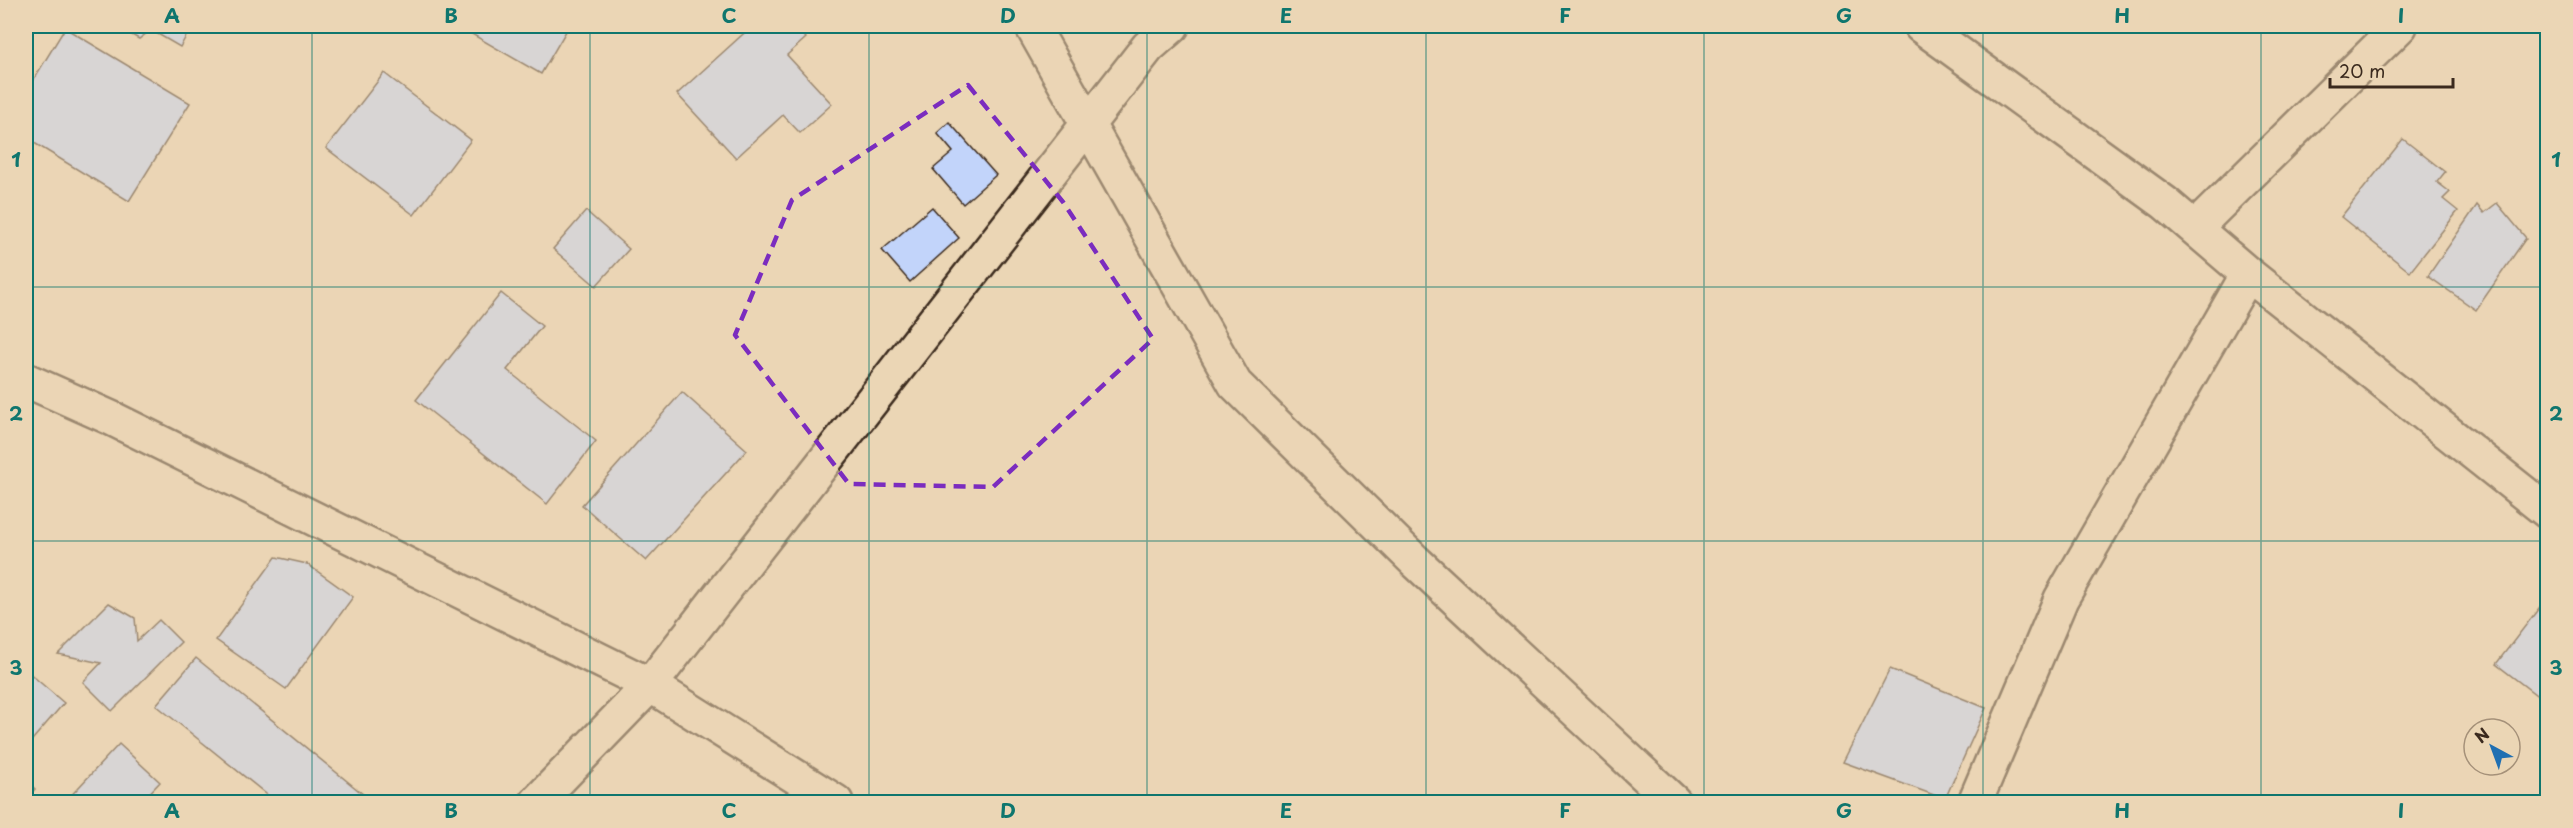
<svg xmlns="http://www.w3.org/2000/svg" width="2573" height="828" font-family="'Playpen Sans',sans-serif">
<rect width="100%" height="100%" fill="#ebd6b5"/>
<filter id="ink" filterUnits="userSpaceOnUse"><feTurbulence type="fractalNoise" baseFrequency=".0167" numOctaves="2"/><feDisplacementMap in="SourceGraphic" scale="12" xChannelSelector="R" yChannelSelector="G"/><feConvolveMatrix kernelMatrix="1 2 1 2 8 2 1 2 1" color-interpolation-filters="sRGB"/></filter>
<g filter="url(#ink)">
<path fill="#c2d4fa" stroke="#3b2a1e" stroke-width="1.5" d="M116,26H192L180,47L151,30L139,39Z
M458,26H569L541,74Z
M752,26H794L806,38L787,55L832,104L800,133L783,115L736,158L677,94Z
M65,28L190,103L129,201L26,138V92Z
M384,73L471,140L414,215L326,148Z
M949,122L996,175L963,204L933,169L953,152L937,133Z
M2403,139L2445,172L2437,182L2450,192L2443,199L2458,211L2410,272L2341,217Z
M2497,203L2526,238L2476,310L2428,276L2477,205L2484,213Z
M932,207L959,238L910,282L882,250Z
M586,211L629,249L596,286L553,249Z
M501,293L542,326L507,370L596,441L547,504L416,400Z
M682,392L747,450L646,561L582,505Z
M276,557L307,564L353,597L286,689L216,640Z
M2546,599L2548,600V704L2496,664Z
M109,603L135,618L137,641L159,620L181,642L112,711L83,682L101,663L58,654Z
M196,658L369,799L366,802H276L156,705Z
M1890,669L1986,708L1945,799L1843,762Z
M27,671L64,703L26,747V673Z
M119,744L160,782L141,802H65Z
M26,780L35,789L26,799Z"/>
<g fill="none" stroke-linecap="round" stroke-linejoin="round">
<defs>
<path id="minor" d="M1032,26L1235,384L1415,561L1674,802
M1921,26L2165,203L2248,274L2548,512
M2195,228L2400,26
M26,380L111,418L650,685L836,802
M537,802L650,685L1148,47L1172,26
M1975,802L2061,599L2248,274"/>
</defs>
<use href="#minor" stroke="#3b2a1e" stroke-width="38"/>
<use href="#minor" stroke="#ebd6b5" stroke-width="33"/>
</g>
</g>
<path d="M0 0H2573V828H0ZM968,85L1063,202L1153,339L993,487L849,484L735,335L792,200Z" fill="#ebd6b5" fill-opacity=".55" fill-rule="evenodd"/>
<path fill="none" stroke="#7b2cbf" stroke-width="4.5" stroke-dasharray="12 8" stroke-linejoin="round" d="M968,85L1063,202L1153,339L993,487L849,484L735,335L792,200Z"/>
<path fill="none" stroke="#0f766e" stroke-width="1.5" stroke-opacity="0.55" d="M312,26V802M590,26V802M869,26V802M1147,26V802M1426,26V802M1704,26V802M1983,26V802M2261,26V802M26,287H2548M26,541H2548"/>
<rect width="2573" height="828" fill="none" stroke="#ebd6b5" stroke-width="66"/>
<g transform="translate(2492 747) rotate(319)"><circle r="28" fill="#ebd6b5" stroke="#a59179" stroke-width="1.5"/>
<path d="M0-4.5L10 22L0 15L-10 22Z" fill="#1f6fb2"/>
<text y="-9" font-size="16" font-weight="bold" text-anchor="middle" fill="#3b2a1e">N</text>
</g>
<path d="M2330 78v9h123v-9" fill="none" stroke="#3b2a1e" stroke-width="3"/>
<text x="2339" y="78" font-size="18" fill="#3b2a1e" stroke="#ebd6b5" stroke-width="4.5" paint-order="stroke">20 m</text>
<rect x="33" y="33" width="2507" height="762" fill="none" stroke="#0f766e" stroke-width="2"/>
<g font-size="20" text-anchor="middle" font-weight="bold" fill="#0f766e">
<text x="172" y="23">A</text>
<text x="451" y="23">B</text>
<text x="729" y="23">C</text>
<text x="1008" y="23">D</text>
<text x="1286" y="23">E</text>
<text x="1565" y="23">F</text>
<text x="1844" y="23">G</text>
<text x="2122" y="23">H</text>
<text x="2401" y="23">I</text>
<text x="16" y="167">1</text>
<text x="2556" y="167">1</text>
<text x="16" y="421">2</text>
<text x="2556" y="421">2</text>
<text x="16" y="675">3</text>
<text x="2556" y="675">3</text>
<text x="172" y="818">A</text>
<text x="451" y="818">B</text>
<text x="729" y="818">C</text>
<text x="1008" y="818">D</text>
<text x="1286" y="818">E</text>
<text x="1565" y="818">F</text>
<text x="1844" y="818">G</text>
<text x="2122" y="818">H</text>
<text x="2401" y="818">I</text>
</g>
</svg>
